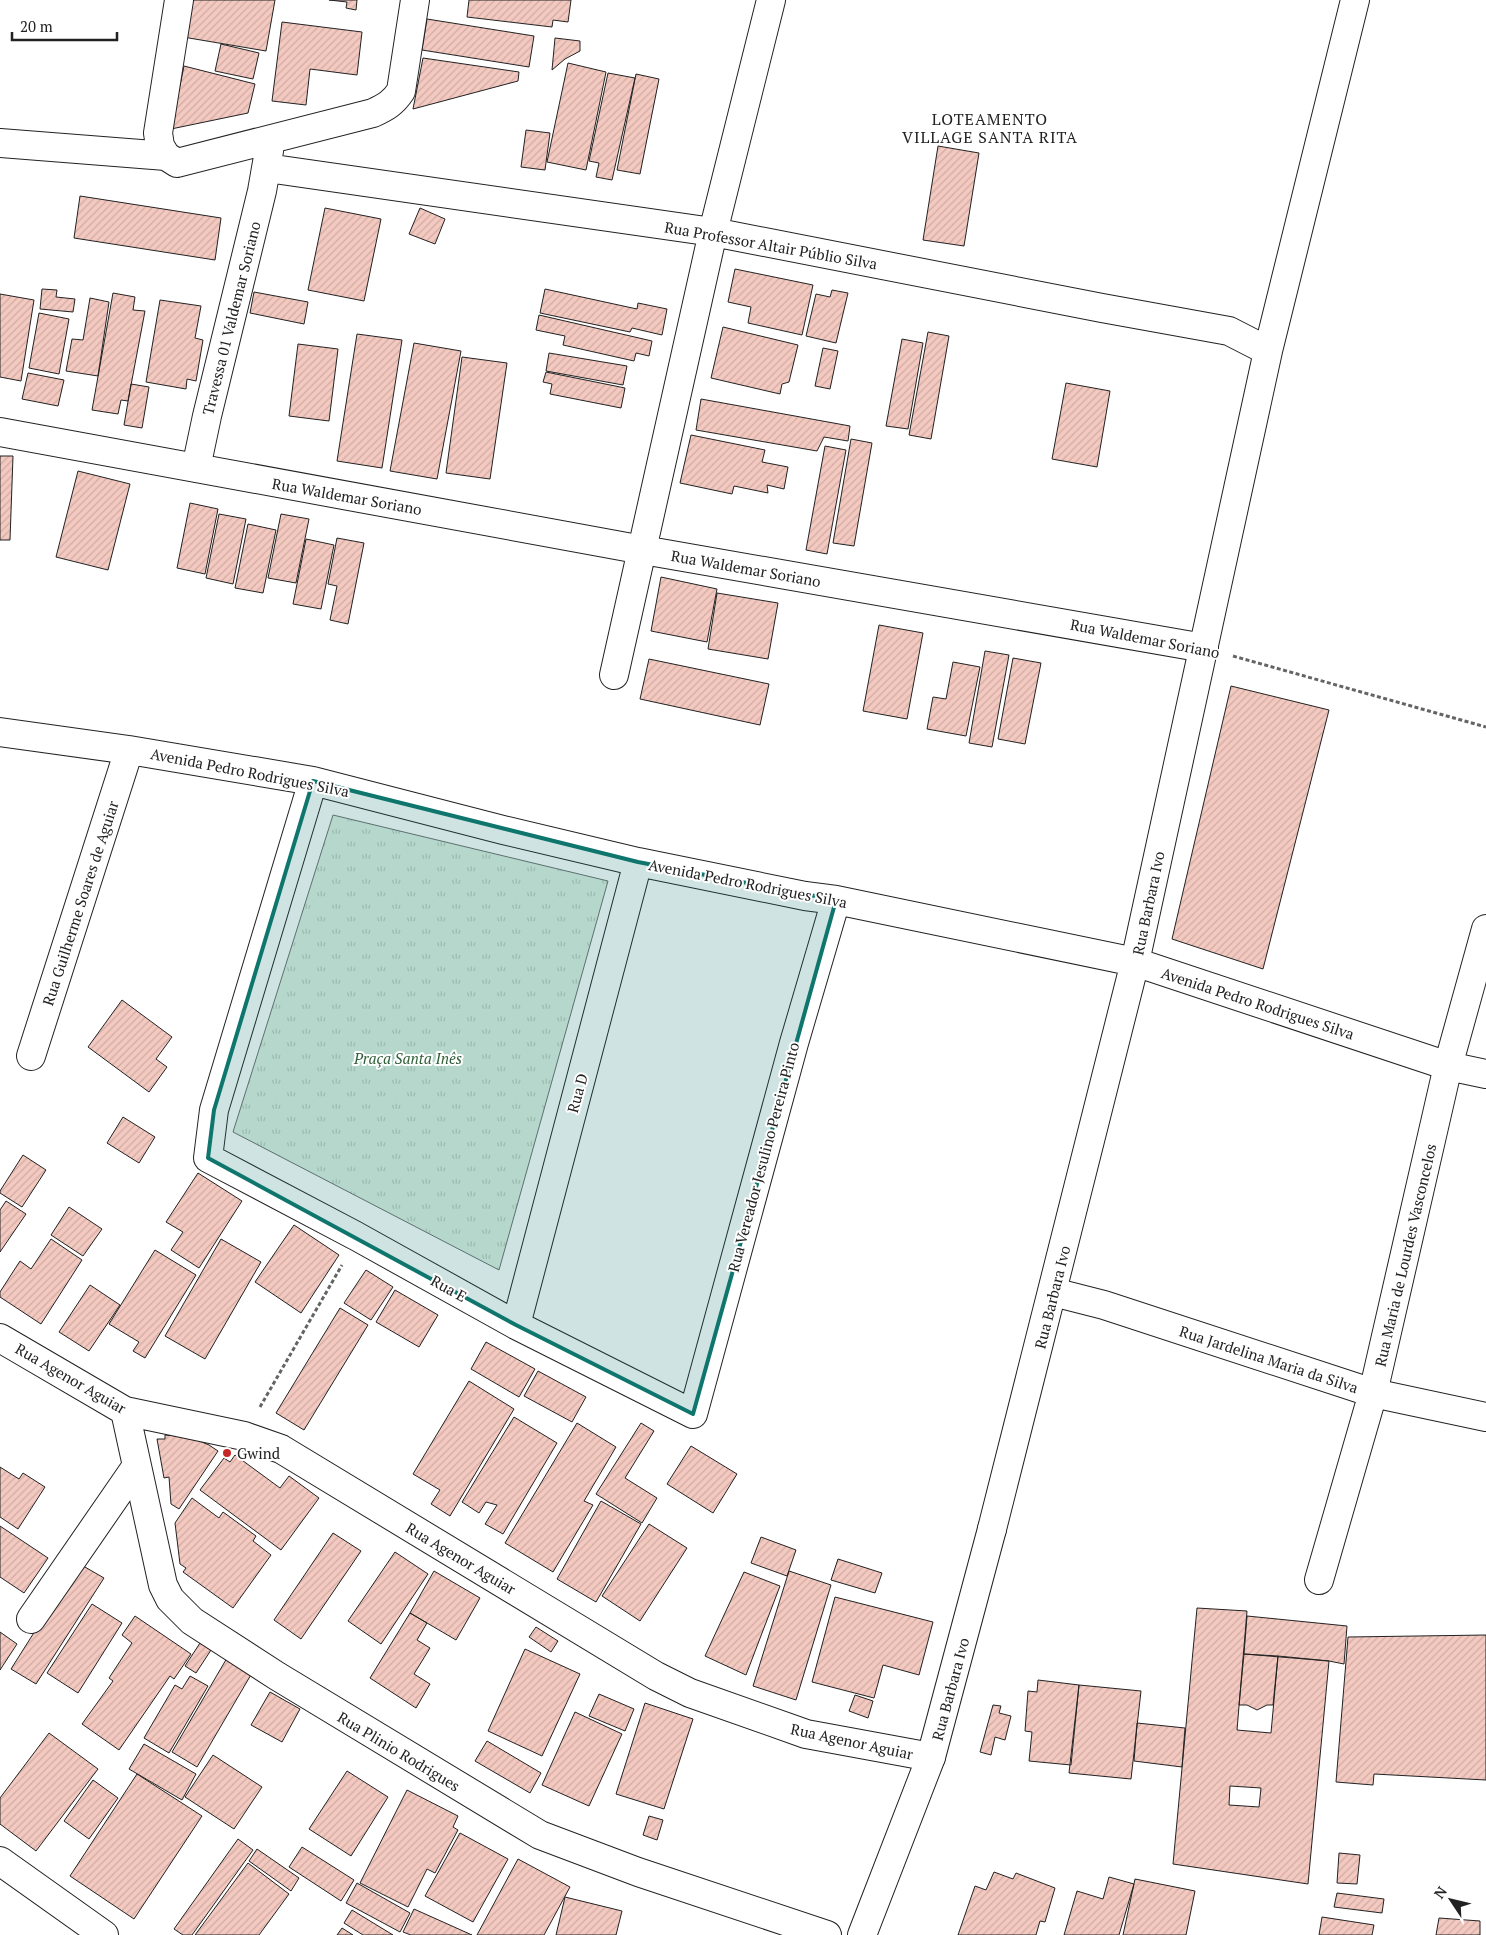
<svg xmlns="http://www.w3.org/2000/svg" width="1486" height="1935" font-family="'PT Serif',serif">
<defs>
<pattern id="park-tufts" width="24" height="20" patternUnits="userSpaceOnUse" patternTransform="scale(1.25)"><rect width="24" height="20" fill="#e0efe3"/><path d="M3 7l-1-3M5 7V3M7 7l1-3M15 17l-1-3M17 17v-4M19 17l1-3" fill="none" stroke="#c0cdc2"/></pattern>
<pattern id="building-hatch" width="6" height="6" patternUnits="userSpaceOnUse" patternTransform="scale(1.25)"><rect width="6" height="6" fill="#f3c9c0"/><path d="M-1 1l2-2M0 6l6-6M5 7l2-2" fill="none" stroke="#d0aca5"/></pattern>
</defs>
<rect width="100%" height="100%" fill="#fff"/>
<path fill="url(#park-tufts)" stroke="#6f6f6f" d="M333,815L608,881L499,1270L233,1132Z"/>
<path fill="url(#building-hatch)" stroke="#222" fill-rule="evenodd" d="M189,0H275L266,51L183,37Z
M329,0H357L356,10L346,8L347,2Z
M469,0H571L568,22L553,20L552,27L467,17Z
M427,19L534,36L529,67L422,50Z
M282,22L362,32L357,75L310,69L306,105L272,101Z
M555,38L580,41V51L565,59L552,70Z
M221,44L259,53L253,79L215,71Z
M423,58L519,72L518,81L413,109Z
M568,63L606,72L586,170L547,162Z
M184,66L255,84L248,113L171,129Z
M608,73L635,78L612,180L596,177L599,163L589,161Z
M636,74L659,79L640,174L617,170Z
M526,130L550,133L545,170L521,167Z
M938,146L979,153L964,246L923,240Z
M80,196L221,218L215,260L74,238Z
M325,208L381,219L364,301L308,290Z
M420,208L445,219L435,244L409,234Z
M735,269L813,285L802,335L748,323L751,307L728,302Z
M42,289L57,290L56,297L75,299L73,312L40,309Z
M545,289L637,309L638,303L667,309L662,335L632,328L630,332L540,313Z
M832,290L848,293L836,343L806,336L816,294L830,297Z
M254,292L308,302L304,324L250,313Z
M113,293L135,297L133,310L145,311L128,401L121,400L118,414L92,410Z
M0,294L34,300L21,381L0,377Z
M90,298L109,302L98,376L66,371L72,339L83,340Z
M160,300L201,306L195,338L203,340L196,381L187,379L186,389L146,382Z
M39,313L69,319L59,374L29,368Z
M539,315L652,341L649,356L636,353L634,361L563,345L565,336L536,330Z
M723,327L798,345L789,382L782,384L780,394L711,378Z
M928,332L949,336L931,439L909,435Z
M357,334L402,340L382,468L337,461Z
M902,339L923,343L908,429L886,426Z
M414,343L461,351L437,479L390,471Z
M298,344L338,349L329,421L289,416Z
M823,348L838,351L830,389L815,386Z
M549,353L627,366L623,385L546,371Z
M462,357L507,363L490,479L446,473Z
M546,372L625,388L621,408L550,394L552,384L543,382Z
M28,373L64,380L58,406L22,399Z
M1066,383L1110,391L1097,467L1052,459Z
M131,384L149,387L142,428L124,425Z
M701,399L850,426L848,441L824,437L817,451L696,430Z
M691,435L765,450L762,462L788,467L784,489L767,485L768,493L734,486L732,494L680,483Z
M851,439L872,443L854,546L833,543Z
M825,446L846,450L827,554L806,550Z
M0,456H13L10,540H0Z
M78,471L130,484L108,570L56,557Z
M190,503L218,509L205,574L177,568Z
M219,514L246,519L233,584L206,578Z
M281,514L309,519L296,583L268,578Z
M248,524L276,530L263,593L235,588Z
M337,538L364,543L348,624L330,620L337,586L328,584Z
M306,539L334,545L321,609L293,604Z
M661,577L717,589L707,642L651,631Z
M717,593L778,603L768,659L708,649Z
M879,625L923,633L907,719L863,711Z
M985,651L1009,655L992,747L969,743Z
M1013,658L1041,663L1025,744L998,739Z
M649,659L769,684L760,725L640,699Z
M953,662L980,667L966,736L927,729L933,697L946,699Z
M1231,686L1329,710L1263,969L1172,939Z
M122,1000L172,1037L156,1059L167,1067L149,1092L88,1047Z
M123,1117L155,1137L139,1163L107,1143Z
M23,1155L46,1170L22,1207L0,1193V1191Z
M198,1173L242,1201L199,1268L171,1250L183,1232L166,1222Z
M6,1201L26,1214L0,1252V1210Z
M69,1207L102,1229L83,1256L51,1235Z
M294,1225L339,1255L301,1313L255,1282Z
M51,1239L82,1260L41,1324L0,1297V1292L20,1261L31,1269Z
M221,1239L261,1262L205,1359L165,1336Z
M155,1250L196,1275L145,1358L133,1351L139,1342L109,1324Z
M366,1270L393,1287L371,1320L344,1303Z
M90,1285L120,1305L89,1351L59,1332Z
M395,1290L438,1315L419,1347L376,1322Z
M340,1308L368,1325L304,1430L276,1413Z
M486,1342L535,1369L519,1397L471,1369Z
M538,1371L586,1397L572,1422L524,1396Z
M469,1381L514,1409L450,1516L431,1504L440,1490L413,1474Z
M514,1417L557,1443L503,1534L485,1524L497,1505L486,1502L479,1513L462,1502Z
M577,1423L616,1447L584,1501L593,1505L553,1572L505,1543Z
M641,1423L654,1431L625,1478L657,1498L642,1523L596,1494Z
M165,1435L190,1437L209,1445L218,1451L179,1509L171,1504L169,1477L164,1478L157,1439H165Z
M691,1446L737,1474L713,1513L667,1484Z
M235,1455L280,1488L289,1476L319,1498L281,1550L200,1490L224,1458L230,1462Z
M0,1467L19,1479L23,1473L45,1487L18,1529L0,1517Z
M192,1498L219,1518L223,1512L256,1536L253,1541L271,1555L233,1608L183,1572L186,1568L180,1564L175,1523Z
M601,1501L641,1524L596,1602L557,1579Z
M649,1524L687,1548L640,1621L602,1596Z
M0,1526L48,1558L24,1593L0,1577Z
M333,1533L361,1551L301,1639L274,1620Z
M761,1537L796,1550L787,1576L751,1563Z
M395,1552L428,1574L381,1644L348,1621Z
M838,1559L882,1573L875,1593L831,1580Z
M78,1563L104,1578L36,1684L11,1669Z
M434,1571L480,1598L456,1640L410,1613Z
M789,1571L831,1585L796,1700L753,1686Z
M744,1572L780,1586L746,1675L705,1656Z
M835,1597L933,1622L919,1675L883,1665L874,1698L812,1682Z
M92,1604L122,1623L78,1693L47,1673Z
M1197,1608L1247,1611L1237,1730L1271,1733L1278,1656L1329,1661L1308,1884L1173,1864ZM1230,1786L1261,1788L1259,1807L1229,1805Z
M410,1613L427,1623L417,1640L430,1648L414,1674L430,1684L416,1708L370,1678Z
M135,1616L191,1654L174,1679L170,1676L119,1750L82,1724L113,1681L109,1678L132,1643L122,1635Z
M1247,1616L1347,1626L1344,1664L1329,1661L1244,1654Z
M536,1627L558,1641L551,1652L529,1637Z
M0,1632L17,1644L0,1670Z
M1486,1635V1780L1374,1774L1373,1785L1336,1782L1348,1637Z
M200,1643L211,1650L196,1673L185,1666Z
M525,1649L580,1674L542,1756L488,1731Z
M1244,1654L1278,1656L1273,1705H1267L1257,1710L1247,1705H1239Z
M227,1658L252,1673L197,1767L172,1752Z
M190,1676L208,1686L169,1753L144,1738L175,1685L182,1689Z
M1038,1680L1079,1685L1071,1765L1029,1761L1032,1732L1025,1731L1028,1691L1037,1692Z
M1079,1685L1141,1691L1131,1779L1069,1773Z
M270,1692L300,1709L282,1742L251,1725Z
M599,1694L634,1709L625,1731L589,1716Z
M855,1695L873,1701L868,1718L849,1711Z
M645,1703L693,1719L664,1809L616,1794Z
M993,1705L1001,1706L999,1713L1011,1716L1005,1740L995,1737L991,1755L980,1752Z
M575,1712L622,1734L589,1806L542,1785Z
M1137,1723L1185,1728L1182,1767L1134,1761Z
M49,1733L98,1769L36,1851L0,1824V1798Z
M487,1741L541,1773L530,1793L475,1761Z
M144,1744L196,1774L182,1800L129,1769Z
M213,1755L262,1787L234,1829L185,1797Z
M347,1771L388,1797L351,1856L309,1829Z
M137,1774L202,1816L134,1919L70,1876Z
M93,1780L118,1798L89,1839L64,1821Z
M407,1790L458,1816L453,1827L458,1830L435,1873L427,1869L408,1907L360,1883Z
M649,1816L663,1820L657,1840L643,1835Z
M460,1833L508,1859L473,1922L425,1896Z
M238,1839L253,1850L192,1935H183L174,1929Z
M302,1847L354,1880L341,1901L289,1867Z
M257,1849L299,1878L291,1891L249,1861Z
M1339,1853L1360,1855L1357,1884L1337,1883Z
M518,1859L570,1887L544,1935H477Z
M248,1863L289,1894L259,1935H195Z
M994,1872L1013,1879L1016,1873L1055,1888L1045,1922L1040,1921L1036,1935H958L975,1886L986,1890Z
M1109,1877L1134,1884L1119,1935H1064L1077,1891L1103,1899Z
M1135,1879L1195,1891L1186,1935H1123Z
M357,1883L410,1913L400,1932L346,1903Z
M1337,1893L1384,1899L1382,1913L1334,1907Z
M565,1897L622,1911L616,1935H556Z
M414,1909L472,1935H411L403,1932Z
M352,1910L393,1935H363L344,1923Z
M1322,1917L1374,1925L1372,1935H1319Z
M1439,1918L1480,1921V1935H1436Z
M342,1928L353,1935H337Z"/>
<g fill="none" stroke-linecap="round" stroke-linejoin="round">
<defs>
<path id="minor" d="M0,143L166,156L177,163L373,113C386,107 393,103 401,91L415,0
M166,156L160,146L158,133L179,0
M267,168L713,232L1102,308L1229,331L1268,351
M0,432L643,550L1204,648
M196,468L207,416L262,191L269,151
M614,675L713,232L771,0
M0,732L129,750L313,781L503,830L638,862L805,896L836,900L1135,962L1448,1066L1486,1074
M313,781L214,1110L208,1158L356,1236L516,1325L693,1414L794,1043L836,900
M31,1056L129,750
M1053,1292L1104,1305L1373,1393L1486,1417
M516,1325L638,862
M0,1338L125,1411L244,1436L281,1449L656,1676L690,1693L806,1734L931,1757
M125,1411L163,1585L170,1599L192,1621L277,1676L540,1835L638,1872L827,1935
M992,1529L1135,962L1268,351L1355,0
M1319,1580L1373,1393L1448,1066L1486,929
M31,1619L136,1467
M0,1861L104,1935"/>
<path id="tertiary" d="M862,1935L931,1757L992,1529"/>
</defs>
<use href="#minor" stroke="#222" stroke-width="30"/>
<use href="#tertiary" stroke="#222" stroke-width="30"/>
<path stroke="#646464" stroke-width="3" stroke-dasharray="4 2.5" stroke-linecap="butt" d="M1233,656L1486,727
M260,1407L342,1265"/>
<use href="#minor" stroke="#fff" stroke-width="28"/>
<use href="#tertiary" stroke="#fff" stroke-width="28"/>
</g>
<path fill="#0f766e" fill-opacity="0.2" stroke="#0f766e" stroke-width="4" stroke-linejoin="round" d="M313,781L638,862L836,900L693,1414L516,1325L208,1158L214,1110Z"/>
<circle fill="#c62828" stroke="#fff" stroke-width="2" cx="227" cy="1453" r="5"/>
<g text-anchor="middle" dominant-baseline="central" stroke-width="4" stroke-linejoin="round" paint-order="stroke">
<g font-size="15" fill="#222" stroke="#fff">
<text transform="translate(771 245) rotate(10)">Rua Professor Altair Públio Silva</text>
<text transform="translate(231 318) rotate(-76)">Travessa 01 Valdemar Soriano</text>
<text transform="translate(347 496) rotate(10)">Rua Waldemar Soriano</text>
<text transform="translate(746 568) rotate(10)">Rua Waldemar Soriano</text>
<text transform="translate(1145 638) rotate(11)">Rua Waldemar Soriano</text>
<text transform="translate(250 772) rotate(11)">Avenida Pedro Rodrigues Silva</text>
<text transform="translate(748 883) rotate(11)">Avenida Pedro Rodrigues Silva</text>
<text transform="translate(80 903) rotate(-72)">Rua Guilherme Soares de Aguiar</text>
<text transform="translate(1148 903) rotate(-78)">Rua Barbara Ivo</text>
<text transform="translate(1258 1003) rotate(18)">Avenida Pedro Rodrigues Silva</text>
<text transform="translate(577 1093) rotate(-75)">Rua D</text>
<text transform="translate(763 1157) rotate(-75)">Rua Vereador Jesulino Pereira Pinto</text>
<text transform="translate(1405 1255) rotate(-77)">Rua Maria de Lourdes Vasconcelos</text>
<text transform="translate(449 1288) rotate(29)">Rua E</text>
<text transform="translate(1052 1297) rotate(-76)">Rua Barbara Ivo</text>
<text transform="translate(1269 1359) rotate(18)">Rua Jardelina Maria da Silva</text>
<text transform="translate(71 1378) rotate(30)">Rua Agenor Aguiar</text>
<text transform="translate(461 1558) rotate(31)">Rua Agenor Aguiar</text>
<text transform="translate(950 1689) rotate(-75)">Rua Barbara Ivo</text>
<text transform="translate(852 1741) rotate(12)">Rua Agenor Aguiar</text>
<text transform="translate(399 1751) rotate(31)">Rua Plinio Rodrigues</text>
</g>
<g font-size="15" font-style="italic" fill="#2f5e38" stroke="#fff">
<text x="408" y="1058">Praça Santa Inês</text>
</g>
<g font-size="15" fill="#222" stroke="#fff" text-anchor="start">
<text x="237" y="1453">Gwind</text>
</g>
<g font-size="16" letter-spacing="1" fill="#222" stroke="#fff">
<text x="990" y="119">LOTEAMENTO<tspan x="990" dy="18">VILLAGE SANTA RITA</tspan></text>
</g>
</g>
<g transform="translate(1451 1900) rotate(305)" stroke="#ffffff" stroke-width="4" paint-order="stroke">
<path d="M0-4L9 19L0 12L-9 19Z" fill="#222222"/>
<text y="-8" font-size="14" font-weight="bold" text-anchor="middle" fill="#222222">N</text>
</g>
<path d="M12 32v8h105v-8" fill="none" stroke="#222222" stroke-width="2.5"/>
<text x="20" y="32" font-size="15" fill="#222222" stroke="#ffffff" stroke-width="4" paint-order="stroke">20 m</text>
</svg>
